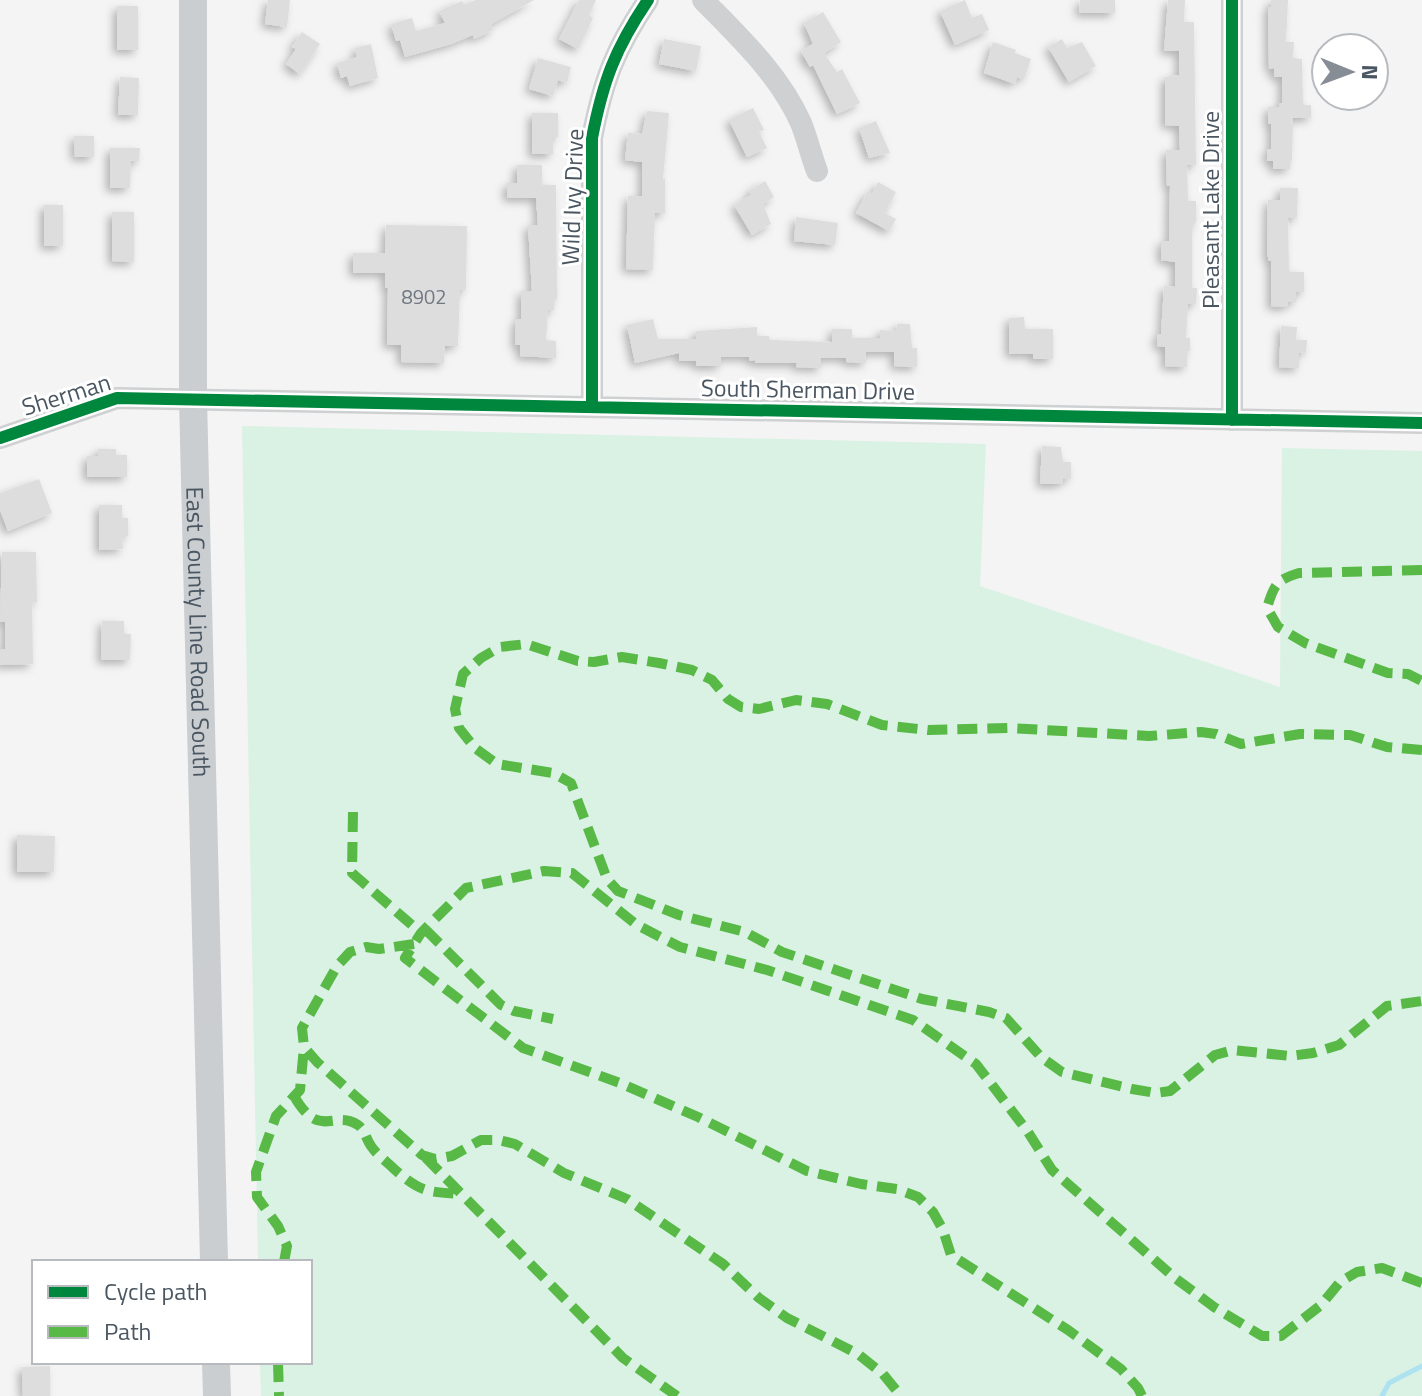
<svg xmlns="http://www.w3.org/2000/svg" width="1422" height="1396" font-family="'Titillium Web',sans-serif">
<defs>
<filter id="shadow"><feDropShadow dx="-4" dy="4" stdDeviation="4" flood-color="#0004"/></filter>
</defs>
<rect width="100%" height="100%" fill="#f4f4f4"/>
<path fill="#d9f2e3" d="M242,426L986,444L980,586L1280,687L1282,448L1422,451V1396H261L260,1362H310V1262H258Z"/>
<g fill="none" stroke-linecap="round" stroke-linejoin="round">
<path stroke="#aee2f0" stroke-width="5" d="M1382,1396L1389,1383L1422,1366"/>
</g>
<path fill="#ddddde" filter="url(#shadow)" d="M268,0H290L287,27L265,24Z
M476,0H534L491,24L493,30L474,39L473,35L451,44L405,57L400,40L396,41L391,24L412,18L416,31L445,23L439,11L462,1L464,5Z
M579,0H596L589,15L593,18L578,49L559,39Z
M965,0L972,18L982,14L989,30L955,45L940,11Z
M1080,0H1115V13H1079Z
M1168,0H1185L1184,22H1194L1196,165H1187L1188,201H1196V221L1192,229V288H1197L1196,304H1188L1186,338H1190V351H1187V367L1165,366V347L1157,346V334H1161L1164,286L1175,287V262L1161,260V241H1169L1170,186H1167L1166,150H1180L1179,126L1165,125V77L1179,75V51H1164Z
M1271,0H1288L1286,42H1294L1293,58L1302,59L1303,105H1311V118H1293L1292,161H1290V169H1273V161H1267V149H1271V124H1268V107H1279V104L1282,103V77H1274V68L1269,69L1268,7H1271Z
M117,6H138V50H117Z
M823,12L841,42L824,53L837,72L842,69L860,103L837,114L813,65L810,67L801,51L813,44L804,23Z
M302,32L320,44L300,74L286,64L296,49L292,47Z
M664,39L701,46L696,71L659,64Z
M1062,39L1067,48L1082,42L1096,66L1069,82L1048,47Z
M993,42L1016,50L1015,53L1031,59L1024,79L1017,77L1015,84L984,73Z
M371,44L378,78L350,86L347,76L341,78L337,63L357,57L355,48Z
M538,58L571,67L567,83L558,80L553,96L529,89Z
M120,77L139,78L138,115H118Z
M753,108L764,130L759,132L767,148L747,157L729,120Z
M647,111L669,113L663,179H665V213H655L653,270L626,269L628,196H642V162L625,160L628,133L642,134Z
M532,113H558V137H553V154H532Z
M876,121L890,153L869,158L859,128Z
M74,136H94V157H75Z
M110,148H140L139,161H131L130,188H110Z
M517,165H542V185H556L557,299H554V310H548L546,340L556,341V358L520,356V345H515L516,319H521V291H532L528,225H538L536,198H507V183H517Z
M765,181L774,197L763,204L771,224L752,235L734,205L751,195L749,191Z
M878,182L896,192L885,213L896,219L889,231L856,213L868,191L872,194Z
M1280,188H1298L1297,218H1288L1289,272H1304V292H1296V302H1288V307L1271,306V261H1269L1267,253L1268,200H1280Z
M44,205H63V246H44Z
M112,212H134V262L112,261Z
M796,217L838,223L835,245L794,241Z
M386,225L467,226L466,290H460L458,346H445L444,363L401,362V345H387L388,288H385V273H353V253H385Z
M1024,317L1025,329H1053V359H1033V354H1009V318Z
M653,319L658,339H696V331L757,327V336H769L770,340L832,342V329H852V338H880V330L896,331L897,324H910L912,348H917V367L894,366V352H866V363L846,362V358H821V368L796,367L797,363H755V360L749,361V357H721V366H696V361H679V353L635,363L627,325Z
M1281,326L1297,327L1296,340H1307L1306,353L1299,352V368L1279,367Z
M1042,446L1061,447L1063,462H1071V479H1063V484H1040Z
M98,449H116V455H127V477H87V456H98Z
M39,479L52,513L8,531L0,510V493Z
M99,505H122V518H128V536H122L123,549L99,550Z
M2,552H36L37,602H32L33,664L0,665V649H5V622H0Z
M102,621H124V634H131L130,660H101Z
M17,835L55,836L54,872H17Z
M50,1366V1396H23L22,1367Z"/>
<g fill="none" stroke-linecap="round" stroke-linejoin="round">
<path stroke="#ced0d2" stroke-width="22" d="M703,0C740,38 779,74 801,123C807,138 811,155 817,171
M1232,0V420
M592,407V138C603,81 615,49 648,0
M0,438L117,398L1422,423"/>
<g stroke="#caced1" stroke-width="28">
<path id="s1" d="M193,0V398L214,1262"/>
<path d="M216,1362L217,1396"/>
</g>
<path stroke="#58b947" stroke-width="10" stroke-dasharray="20 10" stroke-linecap="butt" d="M1422,570L1299,573C1276,580 1274,585 1267,608L1278,627L1305,643L1388,673L1408,674L1422,681
M1422,750L1387,747L1350,735L1300,734L1241,744L1216,734L1201,732L1149,736L1009,728L928,730L882,725L827,704L796,700L759,709L741,707L728,699L712,680L692,670L659,663L622,657L594,662L578,661L526,644L500,647L481,658L463,674L455,709L459,728L475,748L497,764L553,773L571,783L607,879L618,891L679,915L745,932L782,952L922,999L989,1012L1006,1018L1041,1057L1062,1072L1132,1089L1156,1093L1170,1091L1215,1055L1233,1050L1290,1056L1313,1053L1339,1045L1387,1006L1422,1001
M353,812L352,873L421,933
M425,929L501,1005L514,1011L553,1019
M414,944L379,949L366,947L350,952L337,966L302,1028L304,1047L317,1062L422,1155L435,1159L452,1156L481,1140H499L515,1144L564,1173L627,1199L723,1264L759,1298L787,1318L858,1354L883,1374L901,1396
M294,1096C320,1141 333,1109 358,1125C365,1130 366,1139 371,1146C377,1155 386,1161 393,1168C420,1192 426,1192 462,1194
M425,1157L623,1358L677,1396
M284,1262L287,1246L278,1226L257,1197L256,1172L276,1116L300,1090L304,1047
M278,1362L279,1396
M1142,1396L1138,1388L1121,1369L1068,1330L951,1255L943,1230L933,1212L918,1197L897,1189L861,1184L807,1171L698,1117L620,1083L523,1048L405,958L421,933L466,888L544,871L572,873L637,925L680,947L767,970L913,1020L976,1064L1028,1132L1052,1170L1175,1278L1214,1307L1262,1336H1281L1321,1305L1340,1282L1357,1272L1382,1268L1422,1283"/>
<defs>
<path id="cycleway" d="M1232,0V420
M592,407V138C603,81 615,49 648,0
M0,438L117,398L1422,423"/>
</defs>
<use href="#cycleway" stroke="#fff" stroke-width="17"/>
<use href="#cycleway" stroke="#00873e" stroke-width="12"/>
</g>
<g text-anchor="middle" dominant-baseline="central" stroke-width="6" stroke-linejoin="round" paint-order="stroke">
<g font-size="20" fill="#707881">
<text x="424" y="296">8902</text>
</g>
<g font-size="24" fill="#4a5661" stroke="#fff">
<text transform="translate(572 197) rotate(-88)">Wild Ivy Drive</text>
<text transform="translate(1210 210) rotate(-90)">Pleasant Lake Drive</text>
<text transform="translate(808 389) rotate(1)">South Sherman Drive</text>
<text transform="translate(66 394) rotate(-17)">Sherman</text>
<text stroke="none"><textPath href="#s1" startOffset="632">East County Line Road South</textPath></text>
</g>
</g>
<rect x="32" y="1260" width="280" height="104" fill="#ffffff" stroke="#b7bbc0" stroke-width="2"/>
<rect x="48" y="1286" width="40" height="12" fill="#00873e" stroke="#b7bbc0" stroke-width="2"/>
<text x="104" y="1300" font-size="24" fill="#4a5661">Cycle path</text>
<rect x="48" y="1326" width="40" height="12" fill="#58b947" stroke="#b7bbc0" stroke-width="2"/>
<text x="104" y="1340" font-size="24" fill="#4a5661">Path</text>
<g transform="translate(1350 72) rotate(91)"><circle r="38" fill="#ffffff" stroke="#b7bbc0" stroke-width="2"/>
<path d="M0-6L14 30L0 20L-14 30Z" fill="#868d94"/>
<text y="-12" font-size="22" font-weight="bold" text-anchor="middle" fill="#4a5661">N</text>
</g>
</svg>
